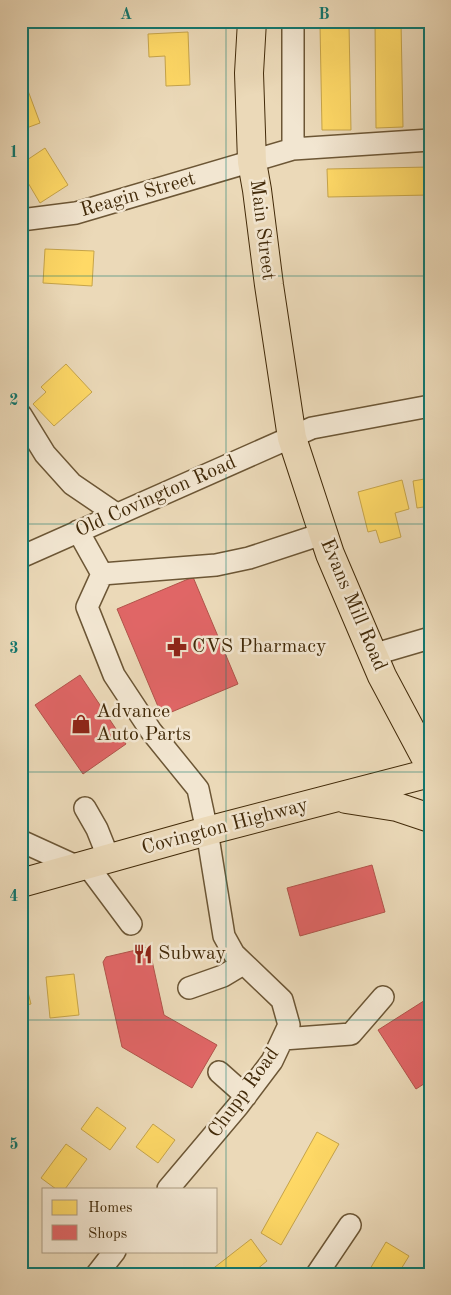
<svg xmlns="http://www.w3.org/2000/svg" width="451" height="1295" font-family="'Old Standard TT',serif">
<rect width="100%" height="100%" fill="#ebd9b8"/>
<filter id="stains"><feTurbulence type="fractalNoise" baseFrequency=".004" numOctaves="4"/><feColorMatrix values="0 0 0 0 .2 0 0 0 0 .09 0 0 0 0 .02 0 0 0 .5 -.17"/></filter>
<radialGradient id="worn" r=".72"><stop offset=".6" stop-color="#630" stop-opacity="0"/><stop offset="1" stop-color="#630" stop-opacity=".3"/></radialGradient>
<path fill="#ffd966" stroke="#c6a44a" d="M401,21L403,127L376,128L375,22Z
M349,24L351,130H322L320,25Z
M21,29L26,53L21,54Z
M188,32L190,85L166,86L165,56L149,57L148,34Z
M27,88L40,123L21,130V90Z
M45,148L68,185L40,203L21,171L27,167L24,162Z
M430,167V195L328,197L327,169Z
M45,249L94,251L92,286L43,283Z
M66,364L92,392L54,426L33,404L46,392L41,387Z
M430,478V506L417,508L413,481Z
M402,480L409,509L395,513L401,537L380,543L376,530L368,532L358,492Z
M21,965L31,1004L21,1006Z
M74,974L79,1015L50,1018L46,977Z
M97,1107L126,1128L110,1150L81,1129Z
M153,1124L175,1140L158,1163L136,1147Z
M317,1132L339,1144L281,1245L261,1233Z
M66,1144L87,1159L65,1189H56L41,1178Z
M251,1239L267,1261L251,1274H206Z
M386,1242L409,1256L398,1274H367Z"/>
<path fill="#e06666" stroke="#b1544a" d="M193,577L238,684L162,716L117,609Z
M80,675L126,744L83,774L35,705Z
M372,865L385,912L300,936L287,888Z
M149,947L164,1015L217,1045L192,1088L122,1047L103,962L106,957Z
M430,997V1080L416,1089L378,1030Z"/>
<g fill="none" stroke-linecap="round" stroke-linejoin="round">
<defs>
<path id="minor" d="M293,21V149
M21,220L76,213L293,149L430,140
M21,415L45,454L72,484L116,514
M78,531L102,574L87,607L114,675L151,731L198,789L207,831L224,936L234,954L282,1000L289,1025L272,1061L238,1106L168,1189
M21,557L312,428L430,406
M102,574L216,565L249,558L322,534
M372,655L430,638
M85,808L97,829L109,859
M21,841L78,867
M87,865L131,924
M189,988L223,976L243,964
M283,1039L351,1034L383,997
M219,1072L246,1096
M97,1274L115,1251
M317,1274L350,1225"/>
<path id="major" d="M252,21L249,73L252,162L257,190L269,285L292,438L330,554L382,676L430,766
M346,799L397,807L430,818
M21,883L207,831L430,773"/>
</defs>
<use href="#minor" stroke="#6c5635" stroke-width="24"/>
<use href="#major" stroke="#422a09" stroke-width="30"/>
<use href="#minor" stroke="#f2e6d1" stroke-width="21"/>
<use href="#major" stroke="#ebd9b8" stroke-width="28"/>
</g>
<path fill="none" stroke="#0f766e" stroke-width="1" stroke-opacity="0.55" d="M226,21V1274M21,276H430M21,524H430M21,772H430M21,1020H430"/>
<defs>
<symbol id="pharmacy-bare" viewBox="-9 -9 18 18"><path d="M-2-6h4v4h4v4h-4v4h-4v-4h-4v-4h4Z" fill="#8f2418" stroke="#f2e6d1" stroke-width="2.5" paint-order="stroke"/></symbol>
<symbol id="shop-bare" viewBox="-9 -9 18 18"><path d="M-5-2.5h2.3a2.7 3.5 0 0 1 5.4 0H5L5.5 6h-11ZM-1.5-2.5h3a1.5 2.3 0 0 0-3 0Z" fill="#8f2418" stroke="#f2e6d1" stroke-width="2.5" paint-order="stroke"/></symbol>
<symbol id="restaurant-bare" viewBox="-9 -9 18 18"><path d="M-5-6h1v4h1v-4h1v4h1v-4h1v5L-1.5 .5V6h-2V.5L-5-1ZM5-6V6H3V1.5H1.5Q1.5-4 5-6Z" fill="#8f2418" stroke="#f2e6d1" stroke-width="2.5" paint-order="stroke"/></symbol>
</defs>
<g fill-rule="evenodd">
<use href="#pharmacy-bare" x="163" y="633" width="28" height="28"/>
<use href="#shop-bare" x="67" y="710" width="28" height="28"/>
<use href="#restaurant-bare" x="129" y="940" width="28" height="28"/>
</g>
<g text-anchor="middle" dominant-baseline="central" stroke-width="5" stroke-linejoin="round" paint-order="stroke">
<g font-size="20" fill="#422a09" stroke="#f2e6d1">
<text transform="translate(138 195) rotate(-16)">Reagin Street</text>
<text transform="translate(262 230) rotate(83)">Main Street</text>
<text transform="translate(156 497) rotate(-24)">Old Covington Road</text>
<text transform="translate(353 605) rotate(67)">Evans Mill Road</text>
<text transform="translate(225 827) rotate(-15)">Covington Highway</text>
<text transform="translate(244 1093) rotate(-54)">Chupp Road</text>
</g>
<g font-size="20" fill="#422a09" stroke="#f2e6d1" text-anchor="start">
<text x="192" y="647">CVS Pharmacy</text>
<text x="96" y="712">Advance<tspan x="96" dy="23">Auto Parts</tspan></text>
<text x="158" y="954">Subway</text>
</g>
</g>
<rect width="451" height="1295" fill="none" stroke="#ebd9b8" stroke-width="55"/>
<rect x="42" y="1188" width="175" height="65" fill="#f2e6d1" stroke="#ac9b81"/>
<rect x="52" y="1200" width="25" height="15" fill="#ffd966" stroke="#ac9b81"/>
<text x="88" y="1212" font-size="15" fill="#422a09">Homes</text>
<rect x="52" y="1225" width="25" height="15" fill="#e06666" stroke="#ac9b81"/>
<text x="88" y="1238" font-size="15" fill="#422a09">Shops</text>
<rect x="28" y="28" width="396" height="1240" fill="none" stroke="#0f766e" stroke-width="2"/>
<g font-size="16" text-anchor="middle" font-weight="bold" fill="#0f766e">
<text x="126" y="19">A</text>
<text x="324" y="19">B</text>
<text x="14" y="157">1</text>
<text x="14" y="405">2</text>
<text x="14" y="653">3</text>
<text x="14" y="901">4</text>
<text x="14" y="1149">5</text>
</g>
<rect width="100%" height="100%" filter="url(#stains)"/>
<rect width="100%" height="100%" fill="url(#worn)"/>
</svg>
